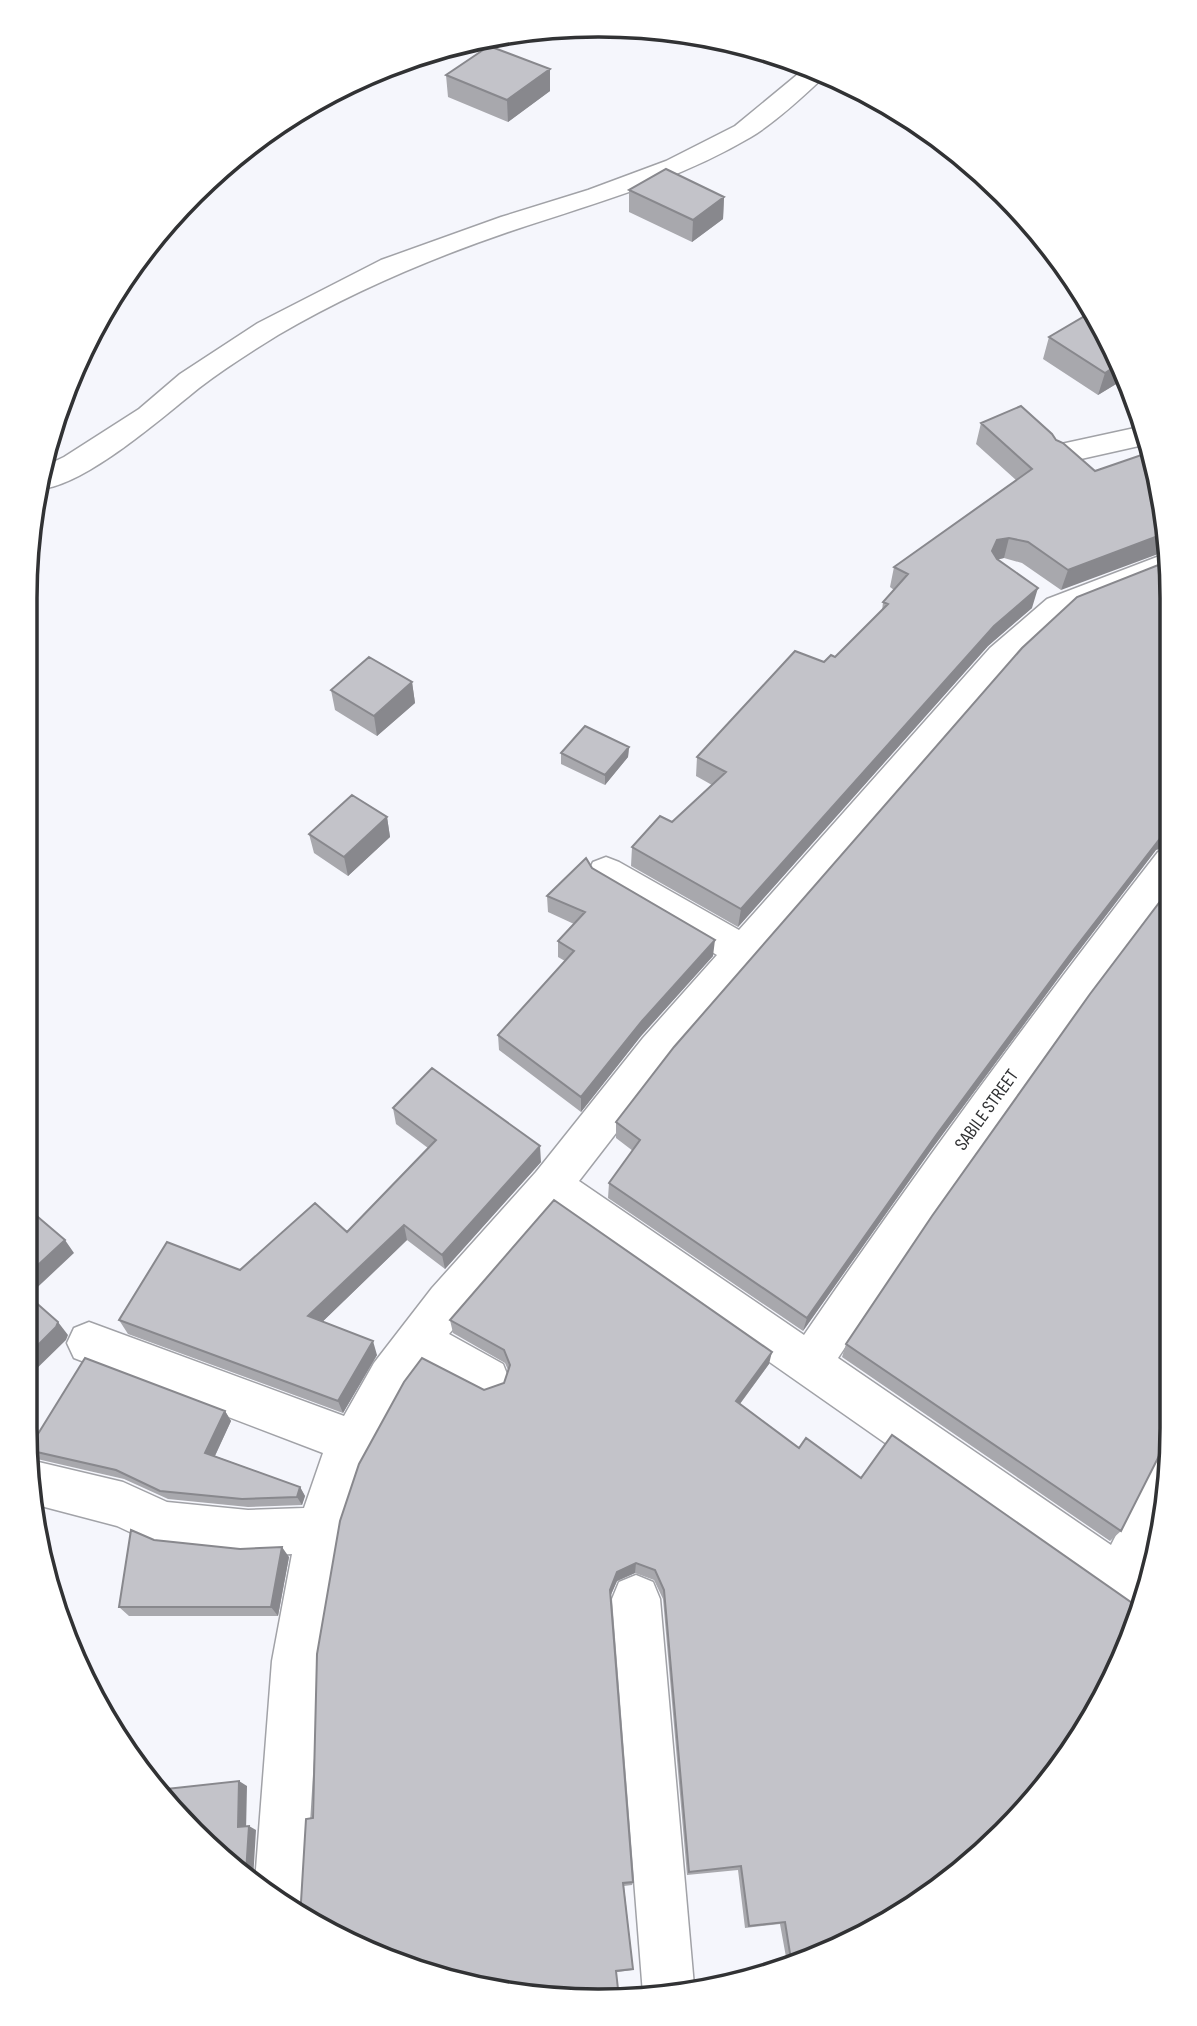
<svg xmlns="http://www.w3.org/2000/svg" width="1197" height="2026" font-family="'Sofia Sans Condensed',sans-serif">
<rect width="100%" height="100%" fill="#f5f6fc"/>
<g fill="none" stroke-linecap="round" stroke-linejoin="round">
<defs>
<path id="minor" d="M809,65L828,73C806,94 776,122 751,137C678,180 599,202 520,228C436,256 355,290 278,335C252,351 224,369 199,388C164,416 85,486 40,489L45,466L64,457L139,409L180,374L258,323L381,260L501,217L588,190L666,161L735,126Z
M1144,426L1148,444L1063,463L1052,460L1048,453L1052,446Z
M1170,552L1171,575L1069,615L1014,666L671,1062L579,1181L804,1335C917,1170 1035,1010 1158,852L1171,848V889L1080,1010L924,1229L838,1358L1111,1545L1152,1464L1168,1457L1171,1459L1139,1617L1128,1613L554,1211L449,1334L503,1364L509,1379L503,1394L487,1400L425,1367L406,1393L361,1474L343,1530L320,1661L305,1904L300,1915L279,1905L255,1882L272,1661L292,1554L248,1556L164,1548L117,1526L37,1505L30,1460L123,1482L167,1502L248,1510L304,1508L323,1453L74,1358L67,1343L74,1328L89,1322L344,1416L374,1363L432,1288L536,1172L643,1038L717,955L593,882L588,872L593,862L606,857L619,862L739,930L990,648L1047,599Z
M636,1575L653,1582L660,1599L694,1986L643,1994L612,1599L619,1582Z"/>
</defs>
<use href="#minor" stroke="#a1a2a7" stroke-width="3"/>
<use href="#minor" fill="#fff" fill-rule="evenodd"/>
</g>
<path fill="#a8a8ad" d="M446,75L550,91L508,122L448,97Z
M629,190L724,197L723,219L692,242L629,212Z
M1095,310L1126,378L1098,395L1043,359L1049,337Z
M981,423L1056,440L1095,471L1150,452L1061,590L1022,563L1004,558L998,559L1032,608L988,646L738,927L631,866L632,847L672,822L712,785L696,776L697,757L824,662L835,657L882,611L883,602L894,590L890,587L894,567L1016,480L976,444Z
M412,682L415,703L377,736L335,710L331,690Z
M629,747L628,757L605,785L561,764V753Z
M387,817L390,837L348,876L314,853L309,834Z
M1156,850L1065,969L931,1150L803,1331L608,1198L609,1183L633,1151L616,1138V1122Z
M592,868L713,956L641,1036L581,1112L499,1050L498,1035L565,961L558,957V941L574,924L548,912L547,896Z
M1171,887V1456L1167,1455L1157,1459L1121,1531L1110,1541L842,1357L846,1344Z
M393,1108L541,1162L445,1269L407,1240L322,1322L377,1355L343,1413L128,1334L119,1320L240,1270L347,1232L428,1148L396,1124Z
M450,1320L769,1364L740,1404L799,1448L861,1478L1138,1607L948,1883L788,1968L780,1924L745,1928L738,1870L687,1875L663,1599L654,1580L635,1573L617,1581L610,1597L633,1882L632,1885L624,1886L633,1969L632,1970L617,1972L301,1902L313,1818L484,1390L504,1383L508,1370L505,1363L453,1333Z
M225,1411L231,1421L215,1456L300,1487L305,1496L302,1505L248,1507L168,1499L124,1479L37,1459L28,1450V1449Z
M154,1540L289,1557L278,1616H129L119,1607Z"/>
<path fill="#88888d" d="M550,69V91L508,122L507,100Z
M724,197L723,219L692,242L693,220Z
M1119,364L1126,378L1098,395L1105,373Z
M1166,533L1169,550L1061,590L1068,570Z
M1009,538L1004,558L992,561V551L997,540Z
M1038,588L1032,608L988,646L738,927L741,909L994,626Z
M412,682L415,703L377,736L374,716Z
M629,747L628,757L605,785V775Z
M387,817L390,837L348,876L344,857Z
M1171,830V846L1156,850L1065,969L931,1150L803,1331L807,1318L937,1134L1072,952L1165,832Z
M715,940L713,956L641,1036L581,1112V1097L642,1021Z
M540,1146L541,1162L445,1269L442,1255Z
M404,1225L407,1240L314,1330L308,1316Z
M65,1240L74,1253L26,1298L25,1296V1277Z
M58,1322L68,1335L66,1340L25,1380V1358Z
M373,1341L377,1355L343,1413L338,1401Z
M772,1352L769,1364L733,1413L736,1401Z
M225,1411L231,1421L212,1462L205,1453Z
M1171,1447V1450L1167,1455L1150,1463L1161,1452Z
M300,1487L305,1496L302,1505L297,1497Z
M282,1547L289,1557L278,1616L271,1607Z
M636,1563L635,1573L617,1581L609,1599L610,1590L617,1572Z
M239,1781L247,1786L246,1831L238,1827Z
M249,1826L256,1830L253,1880L246,1873Z"/>
<path fill="#c3c3c9" stroke="#88888d" stroke-width="2" d="M489,46L550,69L507,100L446,75Z
M666,169L724,197L693,220L629,190Z
M1095,310L1119,364L1105,373L1049,337Z
M1021,406L1052,434L1056,440L1063,443L1095,471L1150,452L1166,533L1068,570L1028,542L1009,538L997,540L992,551L997,559L1038,588L994,626L741,909L632,847L660,816L672,822L726,772L697,757L795,651L824,662L831,655L835,657L888,604L883,602L908,574L894,567L1032,469L981,423Z
M1171,560V830L1165,832L1072,952L937,1134L807,1318L609,1183L640,1140L616,1122L674,1047L1022,648L1077,597Z
M369,657L412,682L374,716L331,690Z
M585,726L629,747L605,775L561,753Z
M352,795L387,817L344,857L309,834Z
M586,858L592,868L715,940L642,1021L581,1097L498,1035L574,951L558,941L585,912L547,896Z
M1171,887V1447L1161,1452L1121,1531L846,1344L932,1216L1090,994Z
M432,1068L540,1146L442,1255L404,1225L308,1316L373,1341L338,1401L119,1320L167,1242L240,1270L315,1203L347,1232L436,1140L393,1108Z
M554,1200L772,1352L736,1401L799,1448L806,1438L861,1478L892,1435L1138,1607L1143,1608L1142,1612L1076,1747L948,1883L792,1966L785,1922L749,1926L741,1866L689,1872L664,1590L655,1570L636,1563L617,1572L610,1590L633,1882L623,1883L633,1969L616,1971L619,1998L598,2001L414,1971L296,1913L301,1902L306,1819L313,1818L317,1654L340,1521L359,1464L404,1382L422,1358L484,1390L504,1383L510,1365L504,1350L450,1320Z
M25,1206L65,1240L25,1277Z
M25,1293L58,1322L56,1327L25,1358Z
M85,1358L225,1411L205,1453L300,1487L297,1497L242,1499L160,1491L116,1470L28,1450Z
M131,1530L154,1540L240,1549L282,1547L271,1607H119Z
M239,1781L238,1827L249,1826L246,1873L157,1790Z"/>
<g text-anchor="middle" dominant-baseline="central" stroke-width="5" stroke-linejoin="round" paint-order="stroke">
<g font-size="19" fill="#313234" stroke="#fff">
<text transform="translate(987 1110) rotate(-54)">SABILE STREET</text>
</g>
</g>
<path d="M0 0H1197V2026H0ZM598 37H599A561 561 0 0 1 1160 598V1428A561 561 0 0 1 599 1989H598A561 561 0 0 1 37 1428V598A561 561 0 0 1 598 37Z" fill="#fff" fill-rule="evenodd"/>
<path fill="none" stroke="#313234" stroke-width="3.5" d="M598 37H599A561 561 0 0 1 1160 598V1428A561 561 0 0 1 599 1989H598A561 561 0 0 1 37 1428V598A561 561 0 0 1 598 37Z"/>
</svg>
